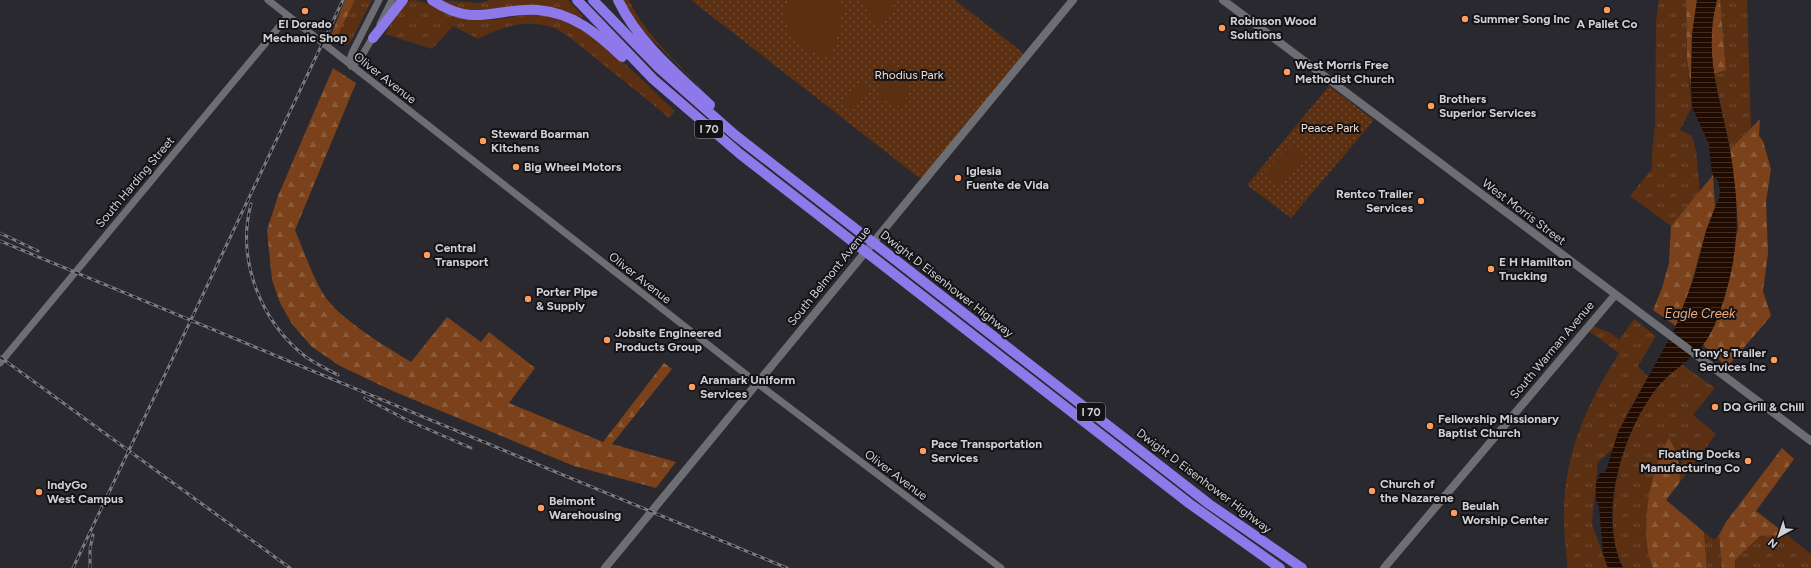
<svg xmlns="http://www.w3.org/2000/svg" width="1811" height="568" font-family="Figtree,sans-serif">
<defs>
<pattern id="grass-tufts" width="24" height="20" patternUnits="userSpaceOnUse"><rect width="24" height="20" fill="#5b2f11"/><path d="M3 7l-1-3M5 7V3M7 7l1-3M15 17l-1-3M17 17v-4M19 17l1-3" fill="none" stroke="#724c33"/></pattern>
<pattern id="forest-firs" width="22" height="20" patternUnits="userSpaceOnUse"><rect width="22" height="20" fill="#7a411a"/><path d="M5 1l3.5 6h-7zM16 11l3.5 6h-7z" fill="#8c5b3a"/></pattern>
<pattern id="park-dots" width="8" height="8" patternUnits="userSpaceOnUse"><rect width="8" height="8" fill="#5b2f11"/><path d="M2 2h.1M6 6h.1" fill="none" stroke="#724c33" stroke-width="1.8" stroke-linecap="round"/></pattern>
<pattern id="water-rules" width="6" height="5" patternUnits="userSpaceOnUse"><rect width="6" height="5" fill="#210a00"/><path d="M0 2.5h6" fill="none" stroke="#402d24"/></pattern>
</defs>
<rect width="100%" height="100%" fill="#2a2930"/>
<path fill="url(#grass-tufts)" d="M355,0H372L352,39L348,44L340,45L335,41Z
M411,0C430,0 451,19 474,20C497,22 519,13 541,15C586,18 642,81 675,111L669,118C644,96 618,77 593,56C581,47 566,32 551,27C523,19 502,27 478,39L453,26L432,49L385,34L401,6Z
M439,0L480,3L490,0H568L583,16L581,19L556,9L489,12L457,8Z
M622,0H629C646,36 679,64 706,93L641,29Z
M1659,0H1686L1687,61L1692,107L1680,130L1692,136L1696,151L1700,192L1671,226L1630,196L1652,169V151L1655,126L1656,21Z
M1720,0H1747L1751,128L1730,149L1714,74L1726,70Z
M1634,319L1656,336L1638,366L1648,377L1626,416L1613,449L1598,462L1592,524L1608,568H1568C1559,505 1564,459 1592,401C1599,385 1610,369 1619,353L1589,331L1593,326L1611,333L1619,340Z
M1681,364L1715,388L1693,415L1716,434L1680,482L1679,475L1682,462L1669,439C1646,476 1650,519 1650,561L1653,568H1623C1603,526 1616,467 1633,426C1643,402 1662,380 1681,364Z
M1704,532L1714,540L1719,535L1722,568H1707Z
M1787,535L1811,554V568H1736L1735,560L1760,536Z"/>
<path fill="url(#forest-firs)" d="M345,0H355L335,41L330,38Z
M1686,0H1697L1692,35L1691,87L1687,60Z
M1717,0H1720L1726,70L1714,74C1711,48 1710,25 1717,0Z
M333,68L356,83L295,230C304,251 311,273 322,292C337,318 385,346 411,362L447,317L481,342L489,332L535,368L509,403L603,442L664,363L672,369L612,444L676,462L656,488L574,466L395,392L340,366L312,347L292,324L280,303L272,280L267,230L278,196Z
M1760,119L1759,136L1763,141L1771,169L1766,202L1768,253L1763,291L1771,316L1727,367L1703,345L1716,320L1738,229L1736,196L1730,149Z
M1713,175L1715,207L1706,231L1689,292L1676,326L1653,310L1662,288L1669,263L1671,226Z
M1669,438L1678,455L1680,482L1666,500L1704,532L1707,568H1653C1638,534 1650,469 1669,438Z
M1782,448L1794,459L1756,511L1787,535L1760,536L1735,560V568H1722L1719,535L1726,522Z"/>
<path fill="url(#park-dots)" d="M691,0H955L1021,51L1023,56L923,177H918Z
M1329,86L1374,120L1291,218L1247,185Z"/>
<path fill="#5b2f11" d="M788,0H838L844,8L831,59C803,52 777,32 788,0Z
M861,0H894C894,11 888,20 879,26L861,3Z
M889,63L900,70L909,83L904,108L880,99L877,90Z
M860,83L869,90L853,110L844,103Z
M1293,143L1307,158L1279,186L1265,171Z"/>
<path fill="url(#water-rules)" d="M1697,0H1717C1703,52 1719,94 1729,144C1738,195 1741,242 1726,292C1722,308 1713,333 1703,345C1689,362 1669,372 1656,389C1622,434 1597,515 1623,568H1608L1603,554L1599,507L1596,499V483L1600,473L1606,471L1618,432L1674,330L1695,275L1706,231L1719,198L1720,191L1718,181L1713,175L1711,167L1709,144L1692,107L1691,83L1692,35Z"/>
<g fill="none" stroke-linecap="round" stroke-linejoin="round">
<path stroke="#6d6d74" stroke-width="7" d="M268,0L757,383L1001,568
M380,24L392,0
M374,35L360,59L351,66L350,59L353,51L379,0
M0,363L288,16"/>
<path stroke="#6d6d74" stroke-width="8" d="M1223,0L1811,441
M605,568L1073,0
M1384,568L1615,295"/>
<path stroke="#8d79e9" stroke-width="10" d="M432,0C476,29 494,7 538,10C573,13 597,33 622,57
M577,0L653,79L740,154L1190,504L1280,568
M593,0L659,68L735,135L1209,504L1302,568
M618,0C638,42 677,74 710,105
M373,38L403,0"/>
<defs>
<path id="rail" d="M251,204C236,260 261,322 306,357C316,364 327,369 338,375
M0,233L38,251
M0,241L787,568
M0,357L290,568
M365,398L407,420L471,448
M73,568L343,0
M90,568V549L93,535"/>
</defs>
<use href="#rail" stroke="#7b7a80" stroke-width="3"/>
<use href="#rail" stroke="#131215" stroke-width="1.5" stroke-dasharray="4.5" stroke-linecap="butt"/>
</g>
<g fill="#ff9b5b" stroke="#131215" stroke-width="1.5">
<circle cx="1607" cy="10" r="4"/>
<circle cx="305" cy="11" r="4"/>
<circle cx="1465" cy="19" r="4"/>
<circle cx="1222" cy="28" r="4"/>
<circle cx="1287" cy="72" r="4"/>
<circle cx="1431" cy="106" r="4"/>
<circle cx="483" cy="141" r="4"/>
<circle cx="516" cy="167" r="4"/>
<circle cx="958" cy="178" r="4"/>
<circle cx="1421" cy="201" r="4"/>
<circle cx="427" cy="255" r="4"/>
<circle cx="1491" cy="269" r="4"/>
<circle cx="528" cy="299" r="4"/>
<circle cx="607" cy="340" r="4"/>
<circle cx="1774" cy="360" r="4"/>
<circle cx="692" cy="387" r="4"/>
<circle cx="1715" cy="407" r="4"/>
<circle cx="1430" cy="426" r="4"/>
<circle cx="923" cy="451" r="4"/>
<circle cx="1748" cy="461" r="4"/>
<circle cx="1372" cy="491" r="4"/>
<circle cx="39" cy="492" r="4"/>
<circle cx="541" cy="508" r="4"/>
<circle cx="1454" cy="513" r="4"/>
</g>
<g text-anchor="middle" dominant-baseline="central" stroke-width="4" stroke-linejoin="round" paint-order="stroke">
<g fill="#131215" stroke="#98979b" stroke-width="1">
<rect x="695" y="120" width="28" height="18" rx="3"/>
<rect x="1077" y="403" width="28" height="18" rx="3"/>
</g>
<g font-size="11" font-weight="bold" fill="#d1d0d5">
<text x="709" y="129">I 70</text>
<text x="1091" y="412">I 70</text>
</g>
<g font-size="12" font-weight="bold" fill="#d1d0d5" stroke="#131215" text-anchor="start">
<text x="1473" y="19">Summer Song Inc</text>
<text x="1230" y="21">Robinson Wood<tspan x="1230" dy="14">Solutions</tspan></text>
<text x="305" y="24" text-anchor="middle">El Dorado<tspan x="305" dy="14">Mechanic Shop</tspan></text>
<text x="1607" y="24" text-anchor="middle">A Pallet Co</text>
<text x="1295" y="65">West Morris Free<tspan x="1295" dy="14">Methodist Church</tspan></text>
<text x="1439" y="99">Brothers<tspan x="1439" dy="14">Superior Services</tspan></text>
<text x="491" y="134">Steward Boarman<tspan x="491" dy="14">Kitchens</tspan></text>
<text x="524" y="167">Big Wheel Motors</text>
<text x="966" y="171">Iglesia<tspan x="966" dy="14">Fuente de Vida</tspan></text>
<text x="1413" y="194" text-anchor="end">Rentco Trailer<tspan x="1413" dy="14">Services</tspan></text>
<text x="435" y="248">Central<tspan x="435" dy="14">Transport</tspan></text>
<text x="1499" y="262">E H Hamilton<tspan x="1499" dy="14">Trucking</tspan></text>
<text x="536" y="292">Porter Pipe<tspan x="536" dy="14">&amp; Supply</tspan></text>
<text x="615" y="333">Jobsite Engineered<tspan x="615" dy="14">Products Group</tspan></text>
<text x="1766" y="353" text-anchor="end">Tony's Trailer<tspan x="1766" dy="14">Services Inc</tspan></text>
<text x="700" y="380">Aramark Uniform<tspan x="700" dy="14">Services</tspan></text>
<text x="1723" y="407">DQ Grill &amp; Chill</text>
<text x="1438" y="419">Fellowship Missionary<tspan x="1438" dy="14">Baptist Church</tspan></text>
<text x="931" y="444">Pace Transportation<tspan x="931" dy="14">Services</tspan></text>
<text x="1740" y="454" text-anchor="end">Floating Docks<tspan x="1740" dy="14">Manufacturing Co</tspan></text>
<text x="1380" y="484">Church of<tspan x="1380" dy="14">the Nazarene</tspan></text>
<text x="47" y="485">IndyGo<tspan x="47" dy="14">West Campus</tspan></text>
<text x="549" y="501">Belmont<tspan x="549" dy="14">Warehousing</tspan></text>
<text x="1462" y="506">Beulah<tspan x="1462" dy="14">Worship Center</tspan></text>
</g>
<g font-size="12" fill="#f2dccf" stroke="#131215">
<text x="909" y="75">Rhodius Park</text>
<text x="1330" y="128">Peace Park</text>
</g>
<g font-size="12" fill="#d1d0d5" stroke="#131215">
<text transform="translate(385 78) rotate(38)">Oliver Avenue</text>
<text transform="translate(135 182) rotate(-50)">South Harding Street</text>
<text transform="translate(1524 212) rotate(37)">West Morris Street</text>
<text transform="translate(829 276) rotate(-51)">South Belmont Avenue</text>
<text transform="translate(640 278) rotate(38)">Oliver Avenue</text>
<text transform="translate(947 284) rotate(38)">Dwight D Eisenhower Highway</text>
<text transform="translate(1552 350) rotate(-50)">South Warman Avenue</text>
<text transform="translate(896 475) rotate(37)">Oliver Avenue</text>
<text transform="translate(1204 481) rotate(37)">Dwight D Eisenhower Highway</text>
</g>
<g font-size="13" font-style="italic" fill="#fca876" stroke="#131215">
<text x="1700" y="313">Eagle Creek</text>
</g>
</g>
<g transform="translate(1779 536) rotate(220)" stroke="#131215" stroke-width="3" paint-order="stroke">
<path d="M0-3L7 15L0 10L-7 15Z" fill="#d1d0d5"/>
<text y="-6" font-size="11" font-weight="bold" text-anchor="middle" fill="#d1d0d5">N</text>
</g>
</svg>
